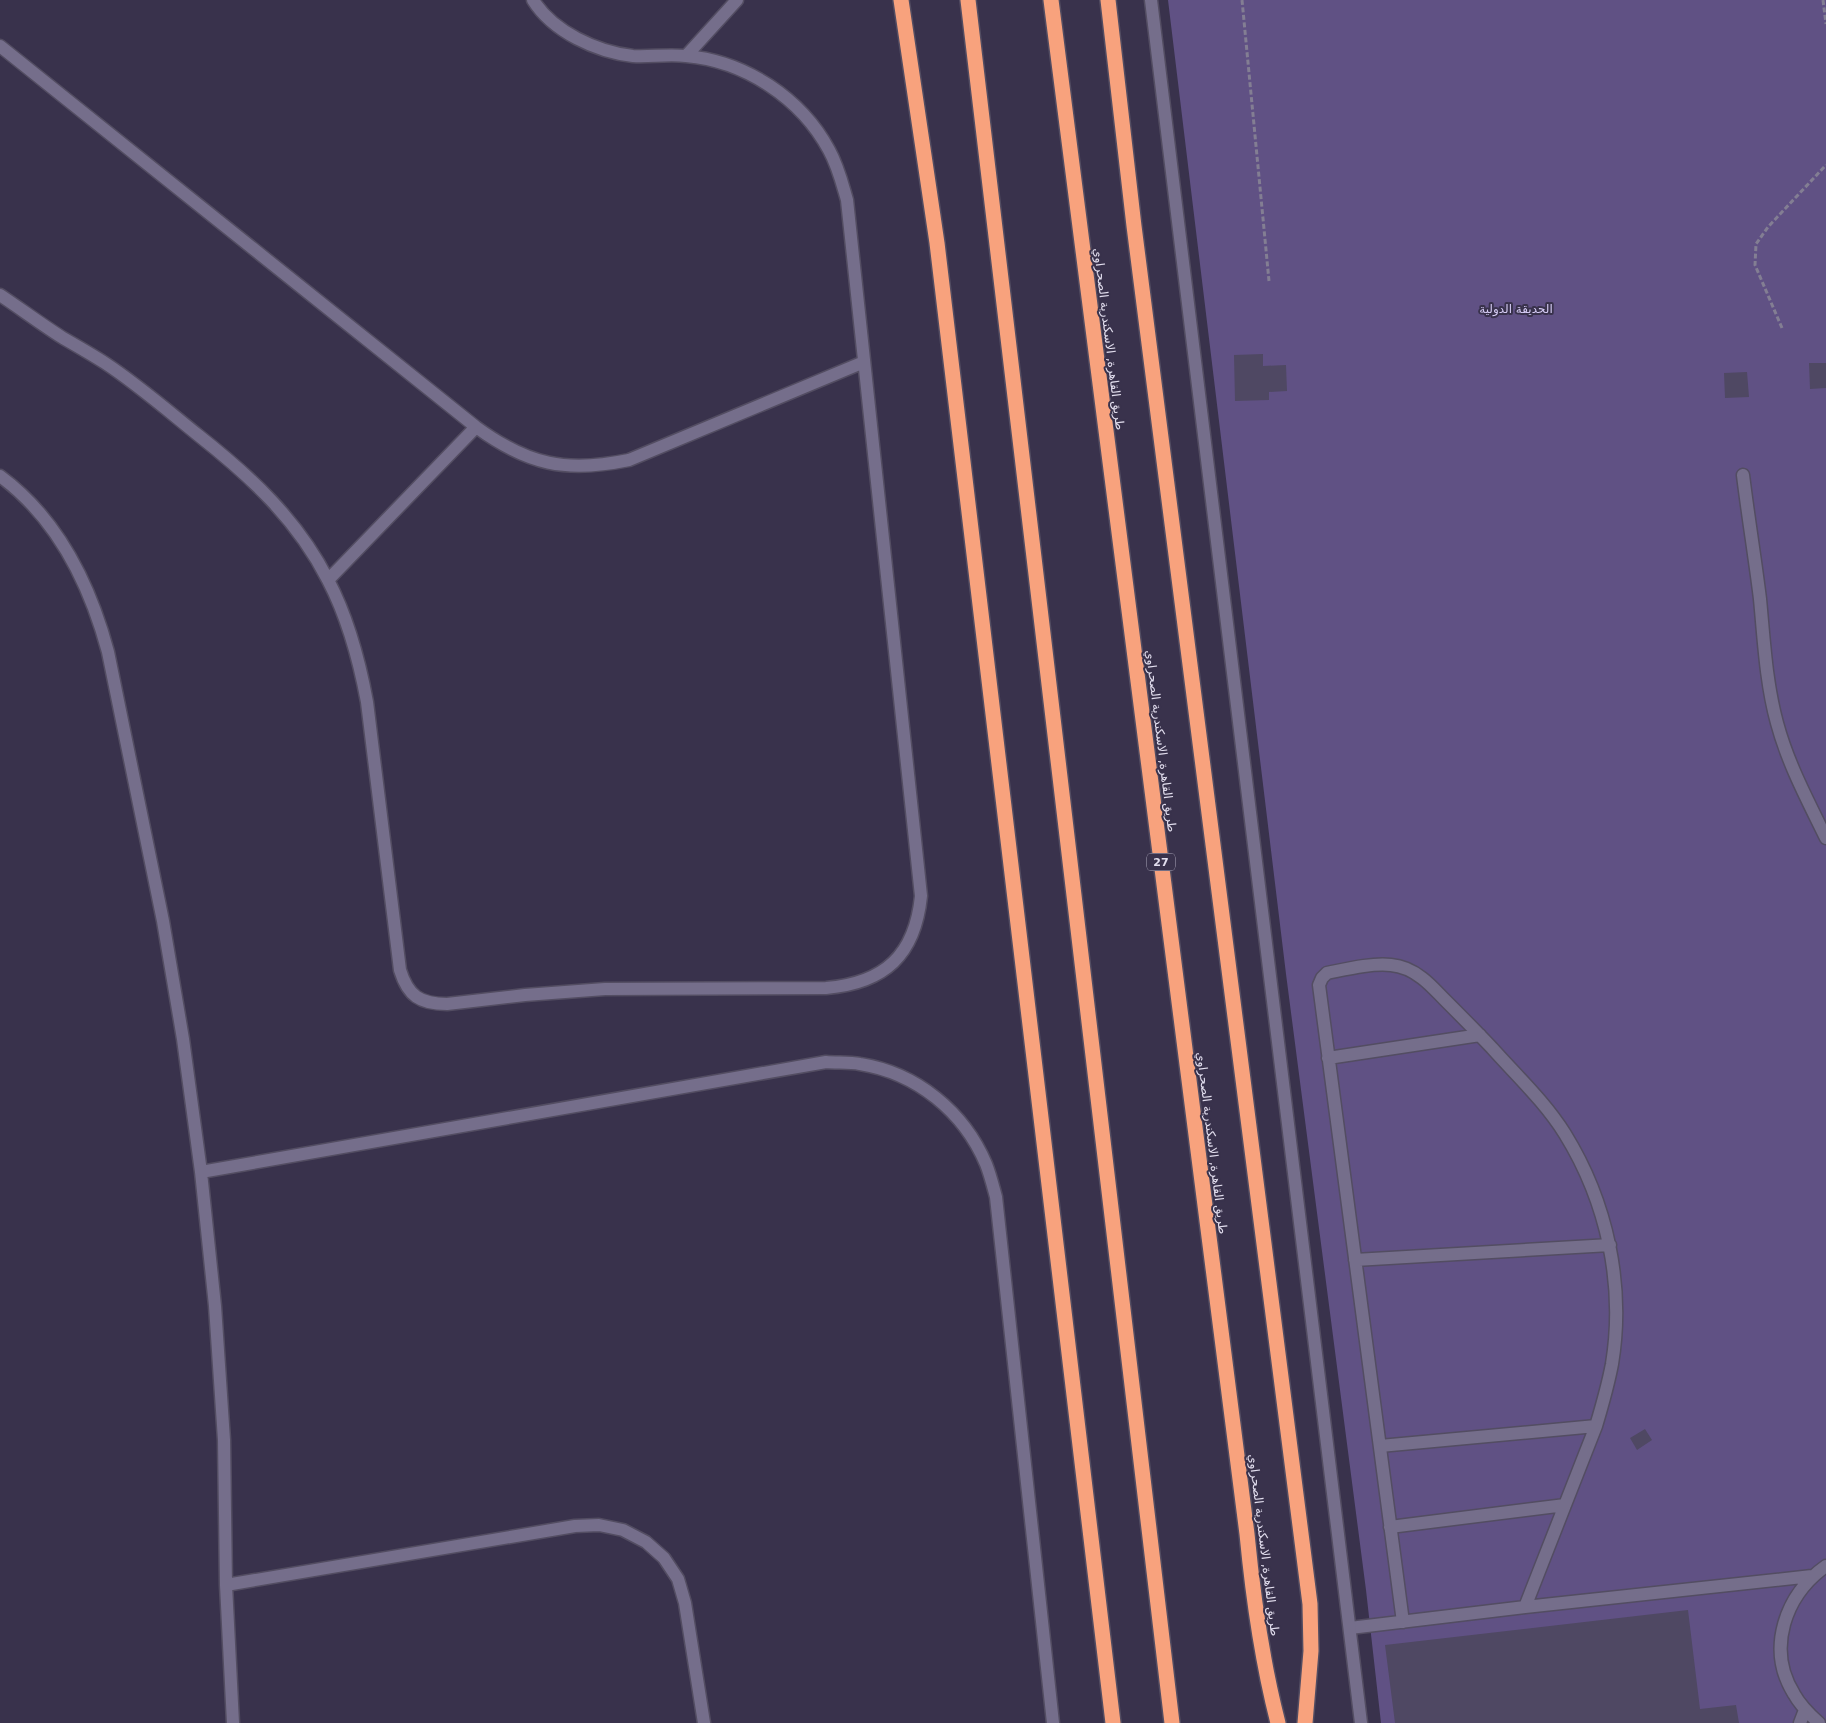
<svg xmlns="http://www.w3.org/2000/svg" width="1826" height="1723" font-family="'DejaVu Sans',Cairo,sans-serif">
<rect width="100%" height="100%" fill="#39324c"/>
<path fill="#605184" d="M1168,0H1826V1723H1381L1366,1590L1286,974Z"/>
<path fill="#4f4863" d="M1263,354V366L1286,365L1287,391L1269,392V400L1235,401L1234,355Z
M1809,363H1826V388L1810,389Z
M1747,372L1749,397L1725,398L1724,373Z
M1645,1429L1652,1440L1637,1450L1630,1438Z
M1688,1610L1700,1709L1736,1705L1739,1723H1395L1385,1645Z"/>
<g fill="none" stroke-linecap="round" stroke-linejoin="round">
<defs>
<path id="service" d="M1743,475C1748,516 1755,558 1760,599C1764,641 1766,683 1777,723C1788,764 1808,801 1826,838
M1328,1058L1480,1035
M1355,1260L1610,1245
M1380,1446L1596,1426
M1390,1527L1565,1505
M1403,1622L1319,985L1322,978L1327,973C1347,969 1371,963 1391,965C1403,966 1413,971 1422,978C1430,984 1437,992 1444,999C1460,1015 1476,1031 1492,1048C1517,1076 1545,1102 1565,1134C1607,1202 1625,1285 1612,1364C1608,1385 1602,1406 1596,1426L1525,1607
M1350,1628L1525,1607L1812,1576
M1800,1723L1805,1710
M1819,1723C1809,1714 1800,1705 1794,1694C1766,1649 1785,1595 1826,1566"/>
<path id="minor" d="M1151,0L1361,1723
M0,46L476,427C528,465 566,473 629,460L864,362
M686,56L737,0
M0,295C21,309 41,324 63,338C77,346 91,354 105,363C137,384 167,410 198,435C250,476 297,519 328,580C348,618 359,659 367,702L400,970C408,996 420,1004 447,1004L525,995L605,989L826,988C885,983 915,955 921,896L847,200C842,183 838,166 829,150C801,98 745,61 686,56C668,54 650,57 633,56C597,52 553,32 533,0
M0,476C57,518 90,585 108,652L163,921L183,1039L201,1172L215,1306L224,1440L226,1585L233,1723
M328,580L476,427
M201,1172L826,1062C837,1063 849,1062 860,1064C917,1073 964,1112 986,1164C990,1174 993,1186 996,1197L1053,1723
M226,1585L575,1526L599,1525L623,1530L646,1542L664,1558L678,1579L685,1603L704,1723"/>
<path id="motorway" d="M901,0L937,243L1113,1723
M968,0L1172,1723
M1051,0L1247,1534C1253,1597 1262,1661 1278,1723
M1108,0L1134,226L1310,1604L1311,1651L1305,1723"/>
</defs>
<use href="#service" stroke="#534d62" stroke-width="15"/>
<use href="#minor" stroke="#534d62" stroke-width="15"/>
<use href="#motorway" stroke="#534d62" stroke-width="18"/>
<path stroke="#837e93" stroke-width="3" stroke-dasharray="5 2.5" stroke-linecap="butt" d="M1242,0L1269,281
M1823,0L1826,24
M1782,328L1755,265L1756,244L1768,227L1826,165"/>
<use href="#service" stroke="#756e8b" stroke-width="12"/>
<use href="#minor" stroke="#756e8b" stroke-width="12"/>
<use href="#motorway" stroke="#f8a27d" stroke-width="15"/>
</g>
<g text-anchor="middle" dominant-baseline="central" stroke-width="4" stroke-linejoin="round" paint-order="stroke">
<rect fill="#39324c" stroke="#afaabd" stroke-width="1" x="1147" y="853.5" width="28" height="17" rx="4"/>
<g font-size="11" font-weight="bold" fill="#e2deee">
<text x="1161" y="862">27</text>
</g>
<g font-size="12" fill="#d5cbf4" stroke="#39324c">
<text x="1516" y="309">الحديقة الدولية</text>
</g>
<g font-size="12" fill="#e2deee" stroke="#39324c">
<text transform="translate(1109 339) rotate(83)">طريق القاهرة, الاسكندرية الصحراوي</text>
<text transform="translate(1161 741) rotate(83)">طريق القاهرة, الاسكندرية الصحراوي</text>
<text transform="translate(1212 1143) rotate(83)">طريق القاهرة, الاسكندرية الصحراوي</text>
<text transform="translate(1264 1545) rotate(83)">طريق القاهرة, الاسكندرية الصحراوي</text>
</g>
</g>
</svg>
